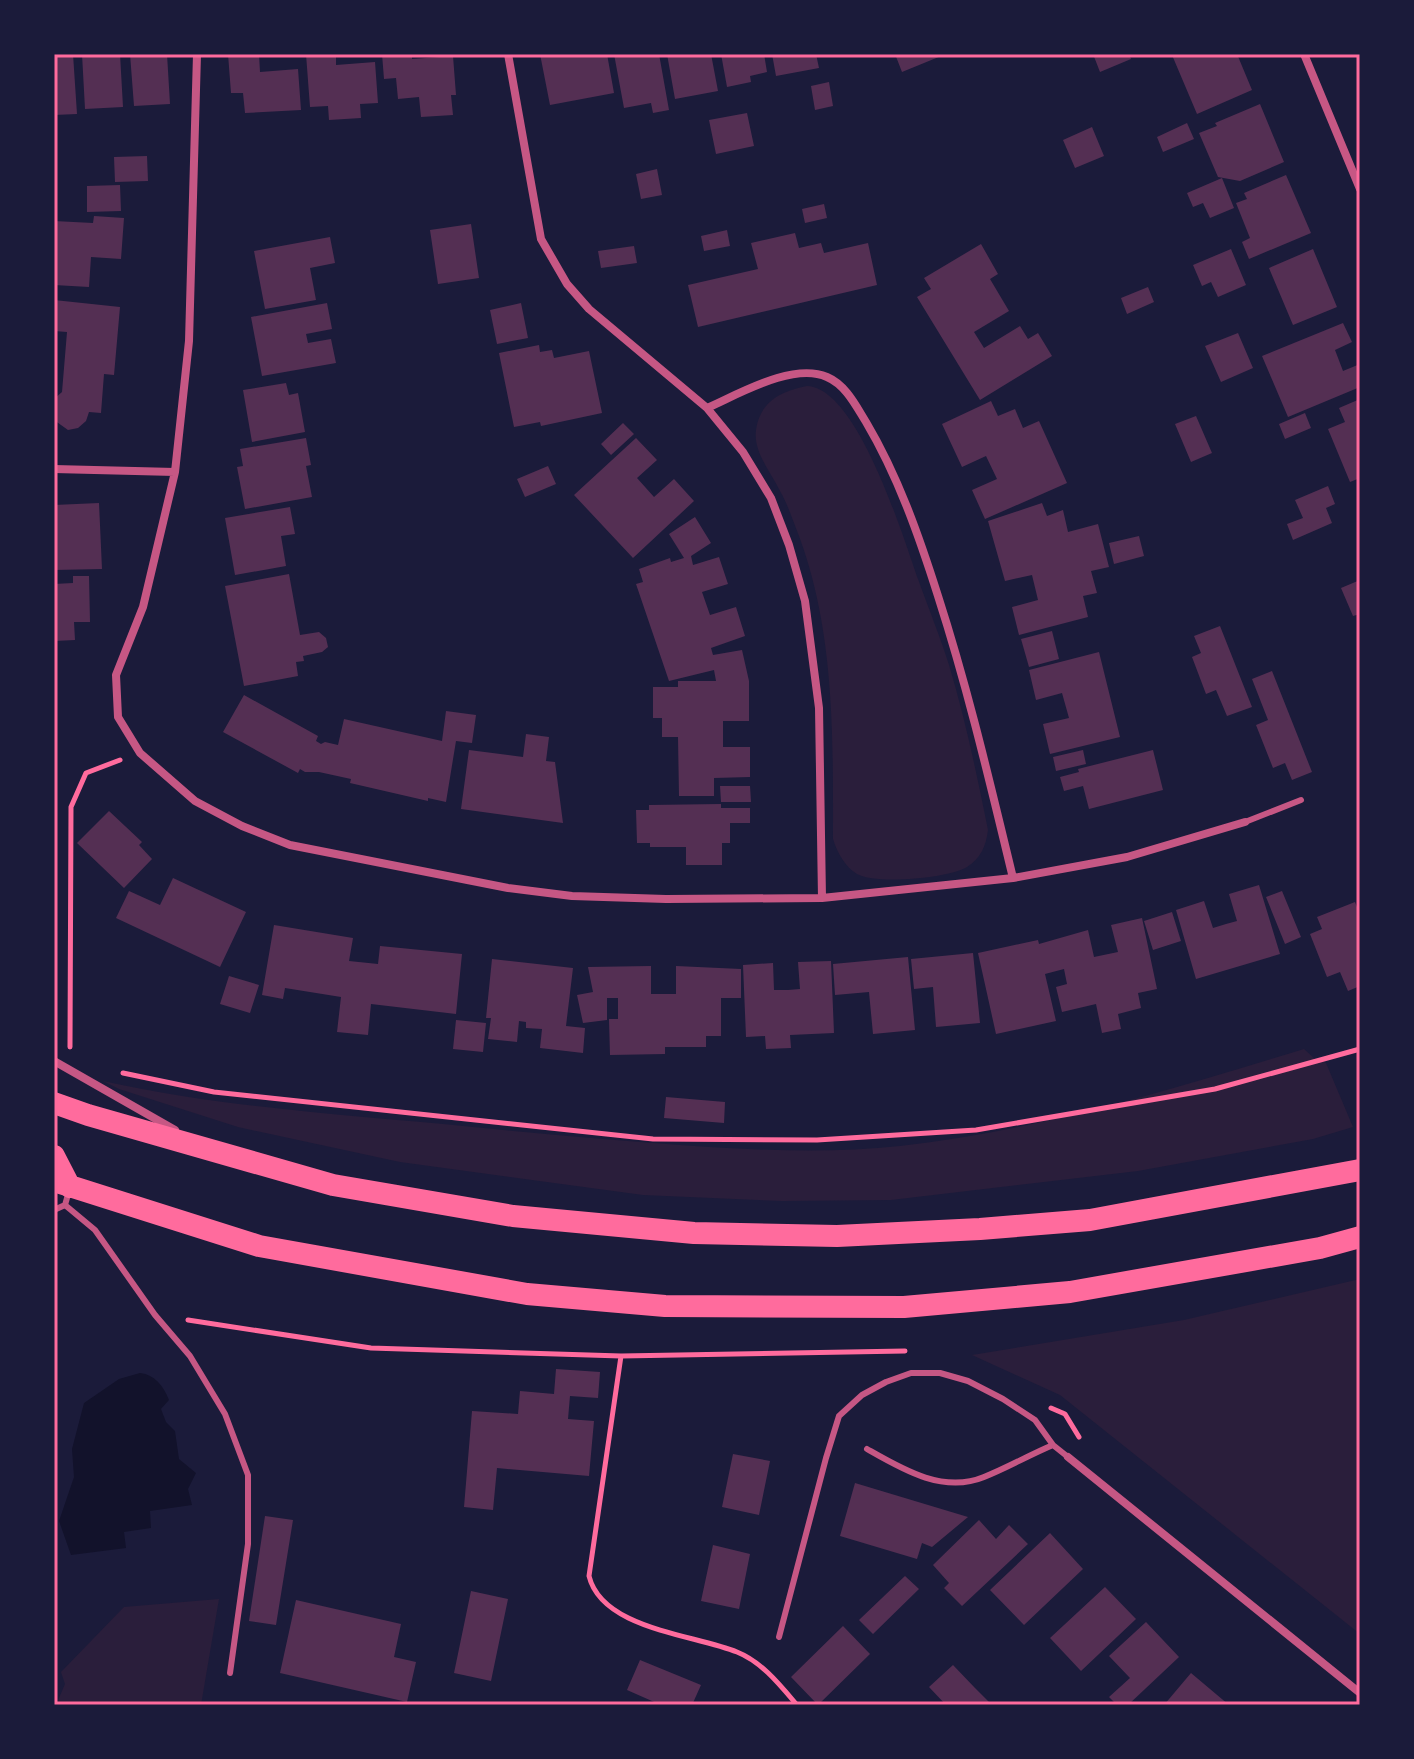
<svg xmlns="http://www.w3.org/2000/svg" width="1414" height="1759" font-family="Raleway,sans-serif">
<rect width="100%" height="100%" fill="#1b1b3a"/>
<path fill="#2a1e3b" d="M807,386C858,388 903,537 918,579C928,607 940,636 949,665C965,718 977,775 988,830C986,846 981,858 967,867C950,878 876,885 857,874C845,867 837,852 833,839C833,738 835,633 799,536C793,521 788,505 780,491C771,472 753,452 756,430C760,401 782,391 807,386Z
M1304,1049L1315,1059L1326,1063L1353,1127L1313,1139L1138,1171L891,1200L782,1201L643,1195L400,1162L238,1127L119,1089L103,1081C224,1108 350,1115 473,1127C542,1134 611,1140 680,1145C754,1150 827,1154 900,1146C1041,1130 1169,1090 1304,1049Z
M1360,1279V1634L1060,1395L972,1355L1184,1320Z
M219,1599L201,1705H56L65,1684L61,1672L124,1607Z"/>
<path fill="#12122b" d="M140,1373C155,1375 163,1385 169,1400L161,1409L166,1422L175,1431L179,1459L196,1473L188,1489L192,1505L150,1511L151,1528L124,1532L126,1548L71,1555L59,1521L74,1477L72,1449L84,1403L119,1379Z"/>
<path fill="#542f53" d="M54,54H73L77,114L54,115Z
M82,54H120L123,107L85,109Z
M130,54H167L170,104L134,106Z
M228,54H259L260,72L298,69L301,110L245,113L243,93H231Z
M306,54H336V65L375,62L378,103L360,104L361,118L329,120L328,106L310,107Z
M382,54H412V59L453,56L456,95H451L453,115L421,117L419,97L398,99L396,78L384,79Z
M540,54H607L614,93L550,105Z
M614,54H659L669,110L653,113L651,103L624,108Z
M667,54H711L718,91L675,99Z
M721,54H764L767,72L750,76L751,82L727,87Z
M772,54H816L819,68L776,76Z
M895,54H946L902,72Z
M1093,54H1129L1131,59L1100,72Z
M1237,54L1252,90L1197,114L1172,55Z
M829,82L833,106L815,110L811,86Z
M1260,104L1284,162L1240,181L1218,177L1199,133L1217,126L1215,123Z
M747,113L754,146L716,154L709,120Z
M1187,123L1194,139L1163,152L1157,137Z
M1092,127L1104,156L1075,168L1063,140Z
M147,156L148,181L115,182L114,157Z
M657,169L662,195L641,199L636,174Z
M1286,175L1311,233L1249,259L1242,242L1250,238L1236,203L1247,199L1244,193Z
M1222,178L1234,208L1210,218L1203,203L1193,207L1187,193Z
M120,185L121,211L87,212V186Z
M824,204L827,218L805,223L802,209Z
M94,216L124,218L121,259L91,257L89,287L54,285V221L93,223Z
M471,224L479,278L438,284L430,230Z
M727,230L730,246L704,251L701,236Z
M795,233L799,248L821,243L824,253L868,243L877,285L698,327L688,285L758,269L751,243Z
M330,237L335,263L310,268L316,300L265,309L254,251Z
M981,244L998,274L990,279L1009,311L974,332L984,348L1020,326L1028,339L1038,333L1052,356L980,400L917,297L931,289L924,278Z
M634,246L637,263L601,268L598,251Z
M1231,249L1246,285L1218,297L1211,282L1202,286L1193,265Z
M1313,249L1337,307L1293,325L1269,268Z
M1148,287L1154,302L1127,314L1121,298Z
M54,300L120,307L114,375L104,374L101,413L89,412L86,421L78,428L68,430L54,420V399L62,392L67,332L54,331Z
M327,303L332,329L306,334L308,343L331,339L336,363L262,376L251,317Z
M521,303L528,338L497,344L490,310Z
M1343,323L1352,342L1335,350L1343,371L1360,364V387L1288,417L1262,356Z
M1238,333L1253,368L1221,382L1205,346Z
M539,345L540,352L552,350L554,358L589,351L602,413L541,426L540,422L514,427L499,353Z
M286,383L289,395L298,393L305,432L252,442L243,390Z
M1360,399V478L1350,482L1328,429L1345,422L1339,408Z
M991,401L998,416L1015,409L1023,428L1039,421L1067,483L985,519L972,490L997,479L986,456L962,467L942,424Z
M1305,413L1311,428L1285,439L1279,424Z
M1196,416L1212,453L1191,462L1175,424Z
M623,423L634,434L611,455L601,444Z
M306,438L311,465L306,466L312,497L245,509L237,467L243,466L240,449Z
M636,438L657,460L637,478L654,497L674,479L694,501L633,558L574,495Z
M548,466L556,484L525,497L517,479Z
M1328,486L1335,504L1326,508L1332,523L1293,540L1287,524L1303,518L1295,500Z
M99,503L102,569L54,570V505Z
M1042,503L1047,516L1063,510L1068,532L1098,524L1109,567L1091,571L1097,593L1083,596L1088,617L1019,635L1012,607L1038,600L1032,575L1005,581L988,521Z
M290,507L295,534L281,536L286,566L235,575L225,518Z
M695,517L711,543L691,556L693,565L719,557L728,584L702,592L710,615L736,607L745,636L711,648L713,655L742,650L749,681V721H723V747H750V777L714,778V796H679L678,737H662V718H653V687H678V681H716L714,670L669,681L636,584L643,582L639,569L670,558L671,562L684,558L669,534Z
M1139,536L1144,556L1114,564L1109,543Z
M289,574L300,635L319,632L326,638L328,647L322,652L303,656L304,661L296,662L298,676L244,686L225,586Z
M73,576H89L90,622H74L75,640L54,641V584L73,583Z
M1360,580V614L1353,616L1341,588Z
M1220,626L1252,707L1227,716L1216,690L1206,694L1192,657L1201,653L1194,636Z
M1052,631L1059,659L1029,667L1021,639Z
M1099,652L1120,737L1050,754L1043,724L1069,718L1062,693L1036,700L1029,670Z
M1272,671L1312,772L1292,780L1285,763L1273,768L1256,725L1268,720L1252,679Z
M244,695L318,736L316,741L321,744L325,742L338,745L344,719L442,741L446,711L476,715L472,743L456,741L446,802L428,798V801L350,783L351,779L319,772H305L300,769L298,773L223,732Z
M526,734L549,737L546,761L555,762L563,823L461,809L469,750L523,757Z
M1083,750L1086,764L1056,771L1053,757Z
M1153,750L1163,790L1089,809L1083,786L1064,791L1060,777L1079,772L1078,769Z
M720,786H750L751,802H721Z
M721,804V808H750V823H730V843H722V865H686V847H650V843H637L636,810H649V805Z
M109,811L142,842L139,845L152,859L124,888L77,843Z
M173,878L246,912L220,967L116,918L129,891L160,905Z
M1259,885L1280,954L1196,979L1176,910L1204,901L1213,928L1226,924L1237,921L1229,894Z
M1282,891L1301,937L1285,944L1266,897Z
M1355,902L1360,915V986L1348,991L1340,972L1327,977L1310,934L1322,929L1317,917Z
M1172,912L1181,941L1153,950L1144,921Z
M1142,918L1157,989L1138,993L1141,1008L1118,1014L1121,1029L1102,1033L1096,1004L1062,1012L1056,987L1067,984L1064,969L1045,974L1056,1021L996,1034L978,953L1038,940L1039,944L1088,930L1094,957L1118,952L1111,925Z
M274,925L353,938L349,961L378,964L380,946L462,954L456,1014L371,1004L368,1035L337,1032L341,997L285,988L283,999L262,995Z
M973,953L980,1023L936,1027L933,987L914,989L911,959Z
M908,957L915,1030L873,1034L869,992L835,995L833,964Z
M492,959L573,968L566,1026L585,1028L583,1053L540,1048L542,1029L526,1028V1022L519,1021L517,1042L488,1039L491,1018H486Z
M831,961L834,1033L790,1035L791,1048L766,1049L765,1036L746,1037L743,965L773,963L774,990H788L800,989L798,962Z
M651,966V994H676V966L741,969V998H721V1036H706V1047H665V1054L610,1055L609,1019H618V998H607V1020L583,1023L577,995L593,992L588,967Z
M229,976L259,985L250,1013L220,1004Z
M456,1020L486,1023L483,1052L453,1049Z
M666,1097L725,1102L724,1123L664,1118Z
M556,1369L600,1372L598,1398L570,1396L568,1419L594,1421L589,1476L497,1468L493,1510L464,1507L472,1411L518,1414L520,1391L554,1394Z
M733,1454L770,1461L759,1515L722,1507Z
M855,1483L968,1517L932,1547L922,1543L917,1559L840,1536Z
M265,1516L293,1520L276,1625L249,1621Z
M979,1520L996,1539L1009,1525L1028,1544L962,1606L944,1588L949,1583L933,1565Z
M1050,1533L1083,1569L1024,1625L990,1590Z
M713,1545L750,1554L739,1609L701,1601Z
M905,1576L919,1589L873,1634L859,1620Z
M1105,1587L1136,1619L1081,1671L1050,1638Z
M471,1591L508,1599L491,1681L454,1673Z
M296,1600L401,1624L394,1657L416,1662L407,1702L280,1673Z
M1146,1622L1179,1657L1128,1705H1117L1109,1697L1130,1678L1109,1656Z
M843,1626L870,1654L818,1705L791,1677Z
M640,1660L701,1685L692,1705H661L627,1690Z
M953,1665L975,1688L992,1705H946L929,1687Z
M1191,1673L1229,1705H1164Z"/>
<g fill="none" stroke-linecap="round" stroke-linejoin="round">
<path stroke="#ff6b9d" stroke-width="5" d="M70,1047L71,807L86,773L120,760
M123,1073L214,1092L653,1139L817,1140L976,1130L1215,1089L1360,1049
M188,1320L371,1348L621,1356
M1051,1408L1065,1414L1079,1437
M797,1705C780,1685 762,1662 737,1652C692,1634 602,1629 589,1576L621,1356L905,1351"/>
<path stroke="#c65784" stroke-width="6" d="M1245,822L1301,800
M65,1205L95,1230L155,1315L190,1356L225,1414L248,1475V1544L230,1673
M54,1210L65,1205L69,1191
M867,1449C902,1469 943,1494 984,1477C1007,1468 1029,1455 1053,1445
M779,1637L826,1458L839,1416L862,1395L886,1382L911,1373H940L968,1381L1003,1399L1035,1420L1053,1445L1068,1457"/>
<path stroke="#c65784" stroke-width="8" d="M197,54L189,341L175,472L143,607L116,675L118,717L140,753L195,801L242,826L290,845L508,888L572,896L666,899L822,898L1013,878L1127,857L1245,822
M508,54L541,239L567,284L589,309L707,408L743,452L771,498L789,545L805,601L819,708L822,898
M1304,54L1360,189
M707,408C739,394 793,362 827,377C846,385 856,406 866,422C898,476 919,536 938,596C968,689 990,783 1013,878
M54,469L175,472
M54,1061L175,1130
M1068,1457L1360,1693"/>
<path stroke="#ff6b9d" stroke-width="22" d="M54,1103L88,1115L333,1185L513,1216L694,1233L837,1236L980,1229L1090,1220L1360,1170
M54,1156L70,1187
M54,1181L259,1246L527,1294L665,1306L904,1307L1070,1292L1320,1248L1360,1237"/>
</g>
<rect width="1414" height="1759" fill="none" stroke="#1b1b3a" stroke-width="112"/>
<rect x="56" y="56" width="1302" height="1647" fill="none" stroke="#ff6b9d" stroke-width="3"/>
</svg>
